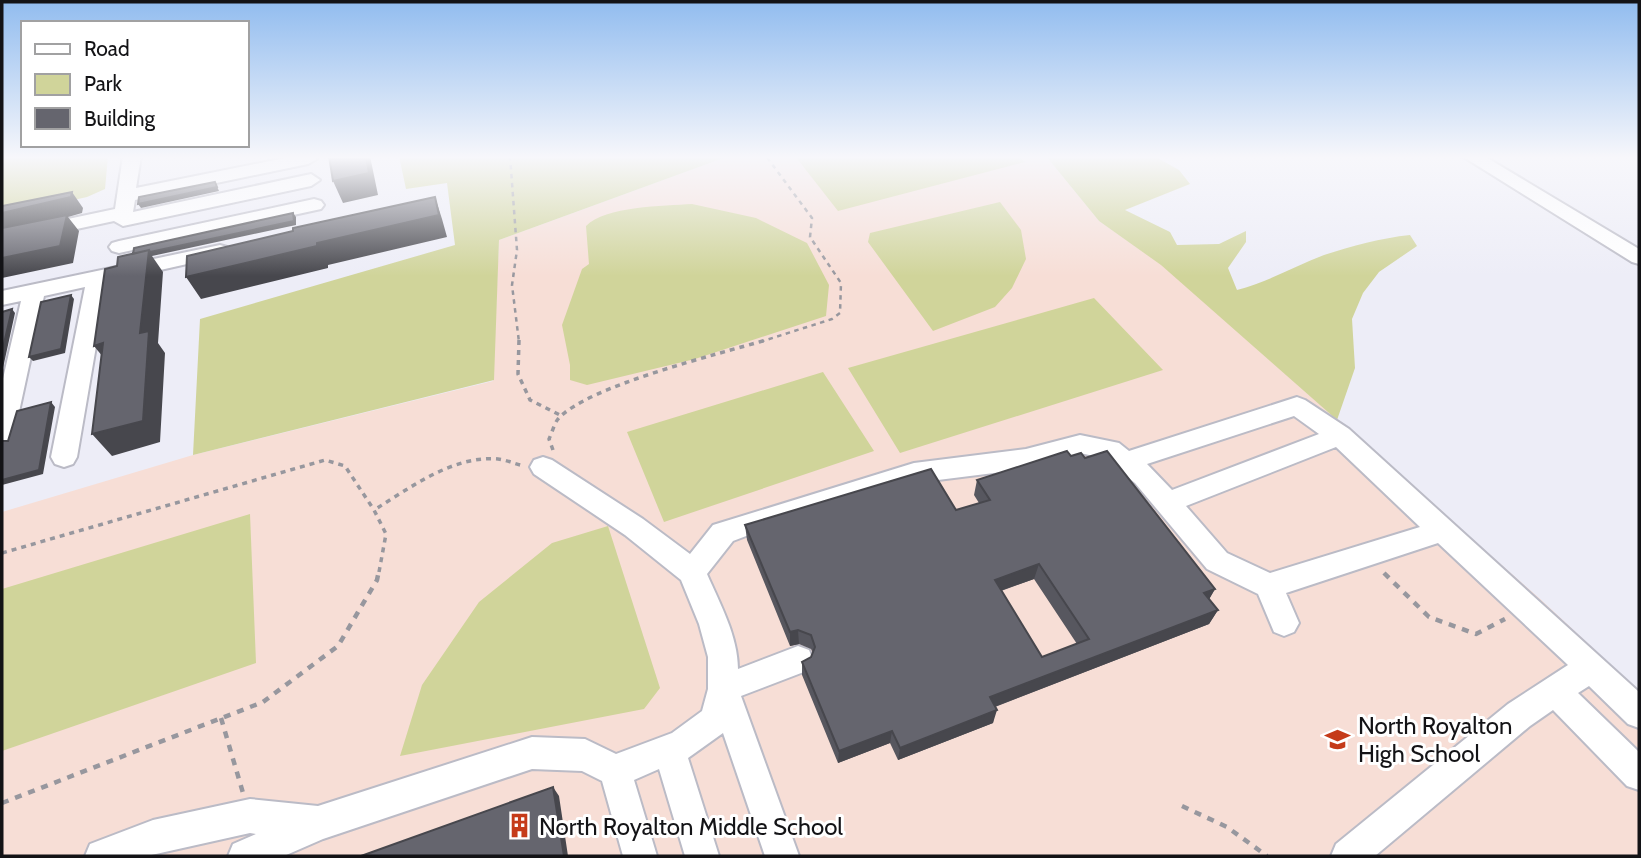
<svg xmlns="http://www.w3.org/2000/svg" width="1641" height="858" font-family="Cabin,sans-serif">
<rect width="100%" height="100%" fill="#ededf7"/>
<path fill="#f7ded6" d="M729,156H1046L1099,221L1161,264L1538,597L1639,691V856H2V512L193,455L493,381L499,240Z"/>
<path fill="#d0d49a" d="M2,156H108L105,189L87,197L2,216Z
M399,156H729L499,240L494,380L193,455L200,319L455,245L447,183L406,189Z
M795,156H1019L1025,162L838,211Z
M1046,156H1154L1179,170L1190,184L1125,210L1170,232L1177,245L1219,244L1246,231V242L1228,268L1237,290C1268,282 1295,266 1324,255C1352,246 1381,238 1410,235L1417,246L1379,272L1363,293L1352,319L1355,368L1337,420L1161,265L1099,221Z
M1000,202L1021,230L1026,259L1012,288L995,307L933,331L868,242L870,233Z
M692,204L756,218L807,243L829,285L826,316L695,359L587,385L570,380V365L562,325L582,269L589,264L586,226C605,206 664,206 692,204Z
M1094,298L1163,370L900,453L848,368Z
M823,372L874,451L664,522L627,432Z
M250,514L256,663L2,751V589Z
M608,526L660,688L644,709L400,756L422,685L479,602L552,543Z"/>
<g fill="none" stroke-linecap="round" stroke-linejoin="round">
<defs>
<path id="minor" d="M123,156H141L136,188L295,156H315L317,159L308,164L135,200L133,212L311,174L320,180L311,186L123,226L114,221L2,245V233L115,209Z
M1462,156H1484L1639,249V264L1632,262Z
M314,199L321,201L324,205L321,209L119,253L112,251L109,247L112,243L119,241Z
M220,245L227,247L230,251L227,255L107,282L77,457L73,464L64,467L55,464L51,457L85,287L44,296L14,435L11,442L2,444V383L21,301L2,305V291Z
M1297,397L1305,400L1349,429L1639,692V728L1628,724L1589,686L1578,693L1639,752V790L1627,786L1553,710L1530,726L1375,856H1331L1336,844L1508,704L1568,665L1438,543L1286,593L1299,623L1294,632L1284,636L1274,632L1258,594L1207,569L1135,483L1103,458L1080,453L1026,469L914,483L762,530L733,541L707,574C720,604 738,636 738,669L798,646L809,650L813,660L809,670L741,696L799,856H765L723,733L688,758L719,856H685L659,769L634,780L657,856H623L602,781L582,771L532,769L323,839L284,856H228L233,844L256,834L250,833L147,856H85L90,844L153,820L250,799L318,806L532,737L585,739L616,754L672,733L702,711L708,689V657L699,624L681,580L625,535L534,474L530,467L534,460L543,457L552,460L643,519L690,554L713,525L914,463L1026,449L1080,435L1119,443L1129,451ZM1294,416L1319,434L1172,490L1147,464ZM1336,447L1420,527L1270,573L1227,553L1186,506Z"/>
</defs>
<use href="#minor" stroke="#bbbbc6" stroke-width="4"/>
<path stroke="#97979e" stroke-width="2.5" stroke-dasharray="4.5 4.5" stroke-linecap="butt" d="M510,156L517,250L512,285L519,342
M760,342L832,319L840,313L841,283L810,237L812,218L766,156"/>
<path stroke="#97979e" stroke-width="3.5" stroke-dasharray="5 5" stroke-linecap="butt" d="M519,340L518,374L530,400L562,416
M553,450L549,439C552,433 554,424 558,419C587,386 719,354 766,340
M2,553L325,460L345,466L374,510
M379,572L386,534L374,510C410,488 453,455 498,459C507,460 515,464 524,466"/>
<path stroke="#97979e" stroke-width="4.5" stroke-dasharray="7 7" stroke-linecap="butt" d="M1384,573L1429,617L1476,634L1505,619
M221,718L243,793
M2,803L263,702L338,646L377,580L379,570
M1182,806L1227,827L1267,856"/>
<use href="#minor" fill="#fff" fill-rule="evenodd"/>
</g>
<path fill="#57575f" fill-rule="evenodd" d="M1071,456L1085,458L1215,589L1209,599L1218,610L1209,624L995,707L993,723L898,760L890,743L838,763L802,675V662L811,657L813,653L811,649L799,644L790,646L747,540L745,525L956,510L979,503L974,495L977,480ZM1034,579L1077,644L1042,657L1001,591Z"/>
<path fill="#47474d" d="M366,156H370L378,195L343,203L333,181Z
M215,182L219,191L141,208L138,204Z
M72,192L83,208L82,213L68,217L79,231L73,263L2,278V213Z
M435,197L442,219L447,237L328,265V268L201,299L186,277Z
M293,213L296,217V225L152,256L163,272L158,343L165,353L160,442L112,456L92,434L140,333L149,250Z
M71,295L74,299L65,353L33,361L29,357Z
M12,309L15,313L3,368H2V352Z
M103,343L112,368L94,346Z
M51,402L55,407L43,474L2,485V480Z
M1039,564L1034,579L991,594L995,580Z
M1215,589L1207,603L1204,593Z
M1218,610L1209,624L986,710L990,697Z
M798,630L799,644L790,646V632Z
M997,710L993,723L898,760L900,748Z
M892,731L890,743L838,763L839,751Z
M553,787L559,796L568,856H564Z"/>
<path fill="#65656e" stroke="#47474d" stroke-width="2" fill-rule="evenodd" d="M329,156H366L369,173L333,181Z
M215,182L217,187L138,204L139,197Z
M72,192L71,197L2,213V206Z
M435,197L439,215L317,243V246L186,277L187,256L293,231V228Z
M293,213L294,221L150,252L149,250L133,254L134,248Z
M67,215L60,246L2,258V228Z
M149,250L140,333L149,331L143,421L92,434L103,343L94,346L105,269L117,266L118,257Z
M71,295L61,349L29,357L41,302Z
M12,309L2,352V312Z
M51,402L39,470L2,480V441H8L17,411Z
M1067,451L1071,456L1081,453L1085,458L1107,451L1215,589L1204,593L1218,610L990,697L997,710L900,748L892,731L839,751L802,662L811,657L815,647L811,635L798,630L790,632L745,525L931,469L956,510L990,500L977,480ZM1039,564L1089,639L1042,657L995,580Z
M553,787L564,856H361Z"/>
<linearGradient id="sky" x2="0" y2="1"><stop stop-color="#91bcef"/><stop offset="0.57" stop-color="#f7f7fb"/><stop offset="1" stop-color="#f7f7fb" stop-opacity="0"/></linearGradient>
<rect width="1641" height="276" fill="url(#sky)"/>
<defs>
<symbol id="school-bare" viewBox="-9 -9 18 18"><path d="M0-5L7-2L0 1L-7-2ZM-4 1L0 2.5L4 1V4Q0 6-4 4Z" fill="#c53b1a" stroke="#fff" stroke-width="2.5" paint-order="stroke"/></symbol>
<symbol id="building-bare" viewBox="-9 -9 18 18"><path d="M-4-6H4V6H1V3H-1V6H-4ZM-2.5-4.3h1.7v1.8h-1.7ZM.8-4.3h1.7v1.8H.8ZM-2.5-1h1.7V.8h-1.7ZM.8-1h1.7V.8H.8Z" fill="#c53b1a" stroke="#fff" stroke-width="2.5" paint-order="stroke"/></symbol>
</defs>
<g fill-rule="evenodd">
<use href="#school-bare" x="1320" y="722" width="35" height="35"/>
<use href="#building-bare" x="502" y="808" width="35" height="35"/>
</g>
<g text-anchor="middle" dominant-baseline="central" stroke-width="6" stroke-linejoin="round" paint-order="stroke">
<g font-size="24" fill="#131316" stroke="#fff" text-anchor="start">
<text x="1358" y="725">North Royalton<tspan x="1358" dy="28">High School</tspan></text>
<text x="539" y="826">North Royalton Middle School</text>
</g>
</g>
<rect width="1641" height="858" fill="none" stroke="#131316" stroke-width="7"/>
<rect x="21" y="21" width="228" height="126" fill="#ffffff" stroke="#a1a1a2" stroke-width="2"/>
<rect x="35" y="44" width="35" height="10" fill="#ffffff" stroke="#a1a1a2" stroke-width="2"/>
<text x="84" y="56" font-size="21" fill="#131316">Road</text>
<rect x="35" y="74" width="35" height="21" fill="#d0d49a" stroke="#a1a1a2" stroke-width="2"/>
<text x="84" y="91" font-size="21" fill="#131316">Park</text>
<rect x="35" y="108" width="35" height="21" fill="#65656e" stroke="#a1a1a2" stroke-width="2"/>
<text x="84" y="126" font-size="21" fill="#131316">Building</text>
</svg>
